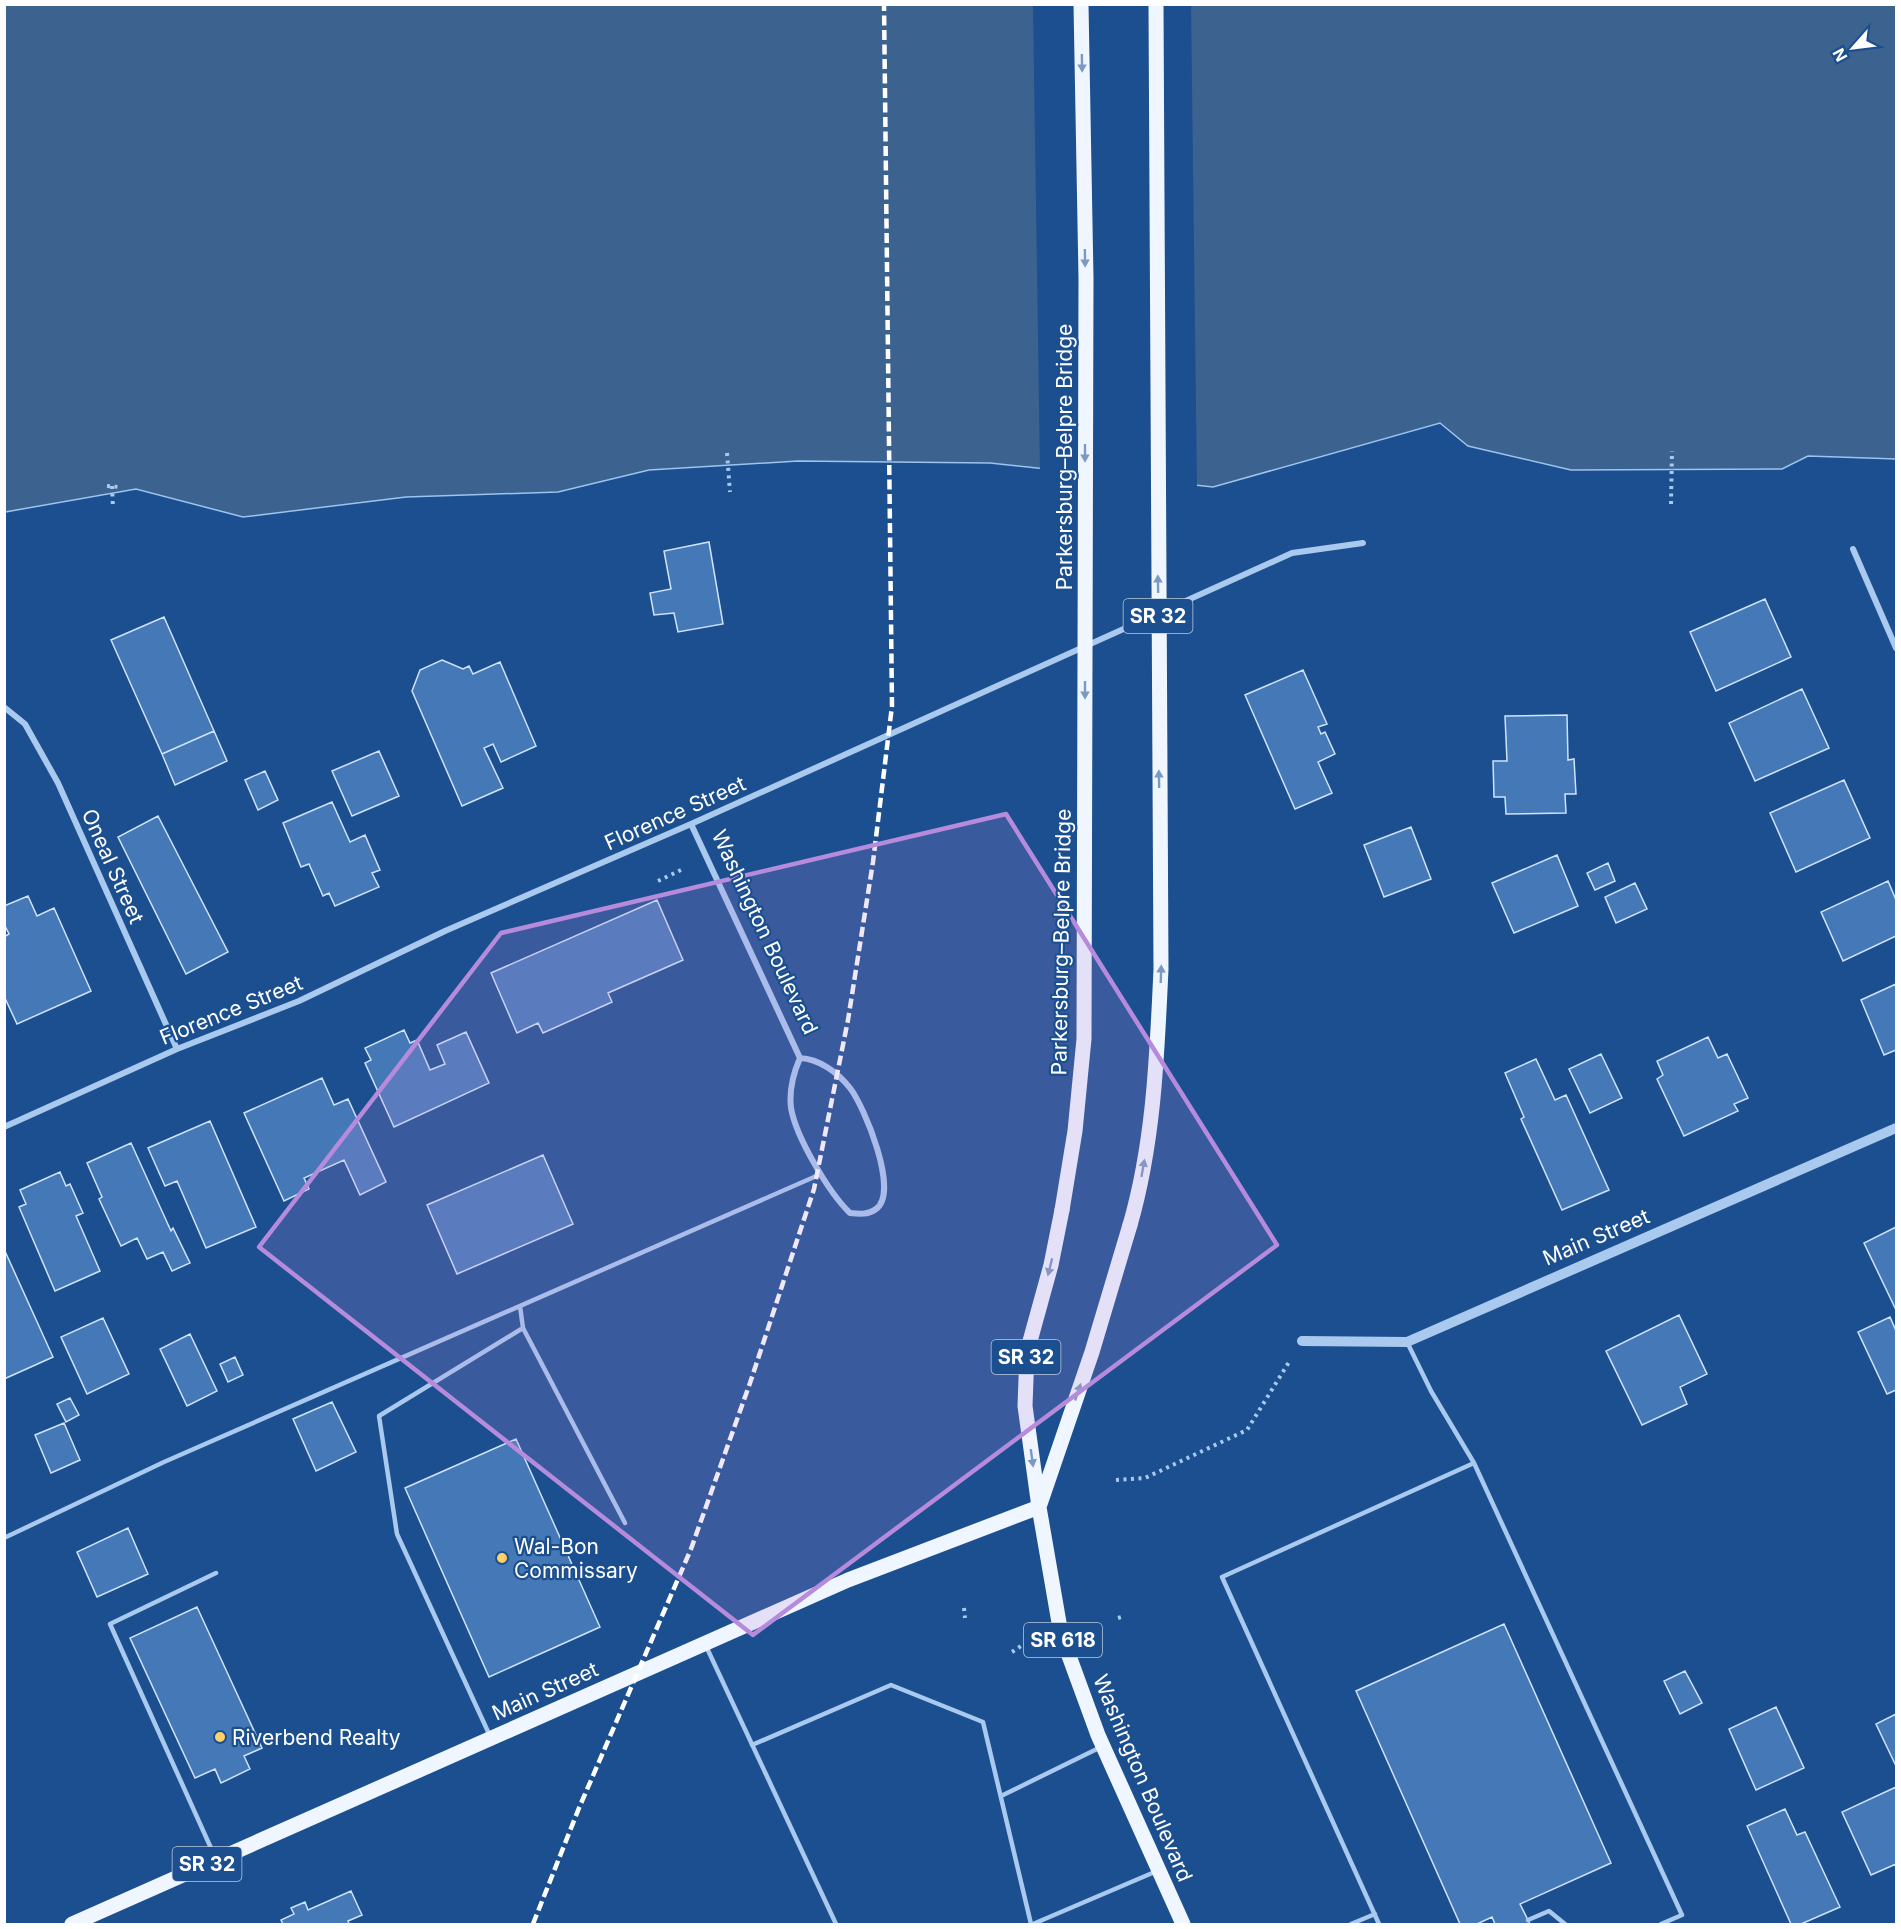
<svg xmlns="http://www.w3.org/2000/svg" width="1901" height="1929" font-family="Inter,sans-serif">
<rect width="100%" height="100%" fill="#1b4f8f"/>
<path fill="#3c6290" stroke="#9cc4f0" stroke-width="1.5" d="M5,5H1896V459L1808,456L1782,469L1571,470L1468,446L1440,423L1213,487L990,463L798,461L649,470L558,492L406,497L243,517L136,489L5,512Z"/>
<path fill="#1b4f8f" d="M1033,5H1191L1197,488L1040,471Z"/>
<path fill="#4478b7" stroke="#cfe3fa" stroke-width="1.5" d="M709,542L723,624L678,632L674,613L654,615L650,593L671,589L664,551Z
M1765,599L1791,657L1716,691L1690,632Z
M164,617L214,731L162,754L111,640Z
M442,660L463,669L469,666L473,674L500,662L536,746L501,762L493,744L484,748L503,788L462,806L412,691L420,670Z
M1303,670L1327,724L1318,727L1321,734L1325,732L1335,754L1318,762L1332,793L1295,809L1245,695Z
M1802,689L1829,748L1755,781L1729,723Z
M1567,715L1568,760L1574,759L1576,794H1565L1566,813L1506,814L1505,797H1494L1493,761H1507L1505,716Z
M214,731L227,761L175,785L162,754Z
M379,751L399,796L352,816L332,771Z
M265,771L278,800L258,810L245,780Z
M1844,780L1870,838L1796,872L1770,813Z
M332,802L350,842L365,835L380,870L372,873L379,887L335,906L329,893L323,896L309,864L301,867L283,823Z
M158,816L228,952L186,974L118,837Z
M1411,827L1431,879L1384,897L1364,845Z
M1557,855L1578,906L1514,933L1492,883Z
M1608,863L1615,881L1595,890L1587,873Z
M1888,881L1896,900V936L1843,961L1821,912Z
M1635,883L1647,909L1616,923L1605,897Z
M28,896L37,916L54,908L91,991L17,1024L4,996V937L9,934L4,924V906Z
M657,900L683,960L608,993L612,1002L543,1033L538,1023L517,1033L491,973Z
M1896,984V1050L1884,1055L1861,1000Z
M404,1030L410,1043L417,1040L430,1070L445,1064L437,1045L466,1032L489,1083L394,1127L365,1063L371,1060L365,1048Z
M1708,1037L1718,1058L1727,1054L1748,1098L1734,1104L1738,1111L1684,1136L1657,1079L1663,1075L1657,1061Z
M1601,1054L1622,1098L1590,1113L1569,1069Z
M1536,1059L1555,1100L1566,1095L1609,1190L1562,1210L1521,1119L1524,1117L1505,1073Z
M322,1078L334,1105L348,1099L386,1182L360,1195L344,1160L304,1178L309,1189L284,1201L244,1113Z
M210,1121L256,1227L206,1248L177,1181L165,1186L148,1148Z
M131,1143L171,1231L173,1228L190,1263L172,1271L163,1252L147,1259L137,1238L121,1246L99,1199L102,1197L87,1163Z
M543,1155L573,1224L457,1274L427,1205Z
M60,1172L66,1186L70,1184L83,1213L76,1216L100,1271L55,1291L19,1207L26,1204L20,1190Z
M1896,1227V1310L1864,1243Z
M4,1249L53,1357L4,1379Z
M1679,1315L1707,1374L1680,1387L1687,1404L1642,1425L1606,1351Z
M1890,1317L1896,1331V1390L1887,1394L1858,1332Z
M103,1318L129,1374L87,1394L61,1337Z
M190,1334L217,1391L187,1406L160,1349Z
M235,1357L243,1375L228,1382L220,1364Z
M70,1398L79,1415L66,1422L57,1404Z
M332,1402L356,1452L316,1471L293,1419Z
M64,1423L80,1460L51,1473L35,1435Z
M516,1439L600,1627L489,1677L405,1488Z
M128,1528L148,1574L97,1597L77,1552Z
M197,1607L262,1748L244,1756L250,1769L221,1783L215,1769L195,1778L130,1638Z
M1504,1624L1611,1863L1520,1904L1530,1924H1495L1492,1917L1477,1924H1460L1356,1691Z
M1685,1671L1702,1703L1680,1714L1664,1681Z
M1776,1707L1804,1768L1756,1790L1729,1729Z
M1896,1714V1766L1876,1724Z
M1896,1787V1866V1864L1871,1875L1842,1812Z
M1785,1809L1797,1835L1805,1832L1840,1907L1801,1924H1791L1747,1826Z
M351,1891L362,1915L348,1921L349,1924H283L281,1920L294,1914L291,1908L305,1902L308,1910Z"/>
<g fill="none" stroke-linecap="round" stroke-linejoin="round">
<path stroke="#a9c9ee" stroke-width="4" stroke-dasharray="3 4.5" stroke-linecap="butt" d="M727,453L730,492
M107,486L119,487
M112,486L113,508
M1671,504L1672,451
M658,881L683,869
M1116,1480L1145,1478L1247,1430L1289,1362
M964,1608L965,1618
M1118,1618L1125,1616
M1012,1652L1021,1646"/>
<path stroke="#a9c9ee" stroke-width="4.5" d="M523,1328L625,1523
M1408,1344L1431,1391L1474,1463L1682,1915L1661,1924
M4,1538L164,1462L821,1174
M706,1646L836,1924
M490,1736L397,1534L379,1416L523,1328L520,1306
M752,1745L891,1685L983,1722L1031,1924
M1001,1796L1101,1747
M215,1857L110,1624L216,1573
M1528,1920L1549,1911L1565,1924
M1033,1924L1157,1871
M1351,1924L1375,1914
M1379,1924L1222,1577L1474,1463"/>
<path stroke="#a9c9ee" stroke-width="6" d="M1853,549L1896,648
M4,707L25,724L58,783L177,1049
M691,824L800,1058C793,1074 789,1091 791,1108C796,1137 829,1193 850,1213C859,1214 868,1215 876,1209C900,1192 864,1106 850,1088C838,1073 820,1059 800,1058
M4,1127L177,1049L299,1001L445,931L691,824L1292,553L1363,543"/>
<path stroke="#a9c9ee" stroke-width="10" d="M1302,1341L1407,1342L1896,1128"/>
<path stroke="#f0f6ff" stroke-width="15" d="M1062,1210L1051,1265L1027,1352L1025,1406L1039,1507L1061,1634L1098,1735L1183,1924
M1040,1504L1092,1352L1130,1225
M72,1924L848,1580L1039,1507"/>
<path stroke="#fff" stroke-width="4.5" stroke-dasharray="10 4.5" stroke-linecap="butt" d="M533,1924L579,1808L691,1549L750,1383L814,1189L848,1020L873,862L892,706L884,4"/>
<path stroke="#f0f6ff" stroke-width="15" d="M1062,1210L1075,1131L1084,1039L1086,278L1081,4
M1130,1225C1154,1142 1157,1055 1161,969L1156,4"/>
</g>
<defs><path id="oneway-solid" d="M-6-.8H1V-3.2L6.5 0L1 3.2V.8H-6Z" transform="scale(1.5)"/></defs>
<g fill="#7b9ac1">
<use href="#oneway-solid" transform="translate(1082 63) rotate(89)"/>
<use href="#oneway-solid" transform="translate(1085 258) rotate(89)"/>
<use href="#oneway-solid" transform="translate(1085 453) rotate(90)"/>
<use href="#oneway-solid" transform="translate(1158 584) rotate(-91)"/>
<use href="#oneway-solid" transform="translate(1085 690) rotate(90)"/>
<use href="#oneway-solid" transform="translate(1159 779) rotate(-91)"/>
<use href="#oneway-solid" transform="translate(1161 974) rotate(-88)"/>
<use href="#oneway-solid" transform="translate(1143 1168) rotate(-80)"/>
<use href="#oneway-solid" transform="translate(1050 1267) rotate(104)"/>
<use href="#oneway-solid" transform="translate(1078 1392) rotate(-71)"/>
<use href="#oneway-solid" transform="translate(1032 1458) rotate(82)"/>
</g>
<path fill="#b68bdc" fill-opacity="0.2" stroke="#b68bdc" stroke-width="4.5" stroke-linejoin="round" d="M1006,814L1277,1245L753,1635L259,1247L501,933Z"/>
<g fill="#ffd166" stroke="#1b4f8f" stroke-width="2">
<circle cx="502" cy="1558" r="6"/>
<circle cx="220" cy="1737" r="6"/>
</g>
<g text-anchor="middle" dominant-baseline="central" stroke-width="4.5" stroke-linejoin="round" paint-order="stroke">
<g fill="#1b4f8f" stroke="#bbcadd" stroke-width="1.5">
<rect x="1123.5" y="599" width="69" height="34" rx="4.5"/>
<rect x="991.5" y="1340" width="69" height="34" rx="4.5"/>
<rect x="1024" y="1623" width="78" height="34" rx="4.5"/>
<rect x="172.5" y="1847" width="69" height="34" rx="4.5"/>
</g>
<g font-size="20" font-weight="bold" fill="#fff">
<text x="1158" y="616">SR 32</text>
<text x="1026" y="1357">SR 32</text>
<text x="1063" y="1640">SR 618</text>
<text x="207" y="1864">SR 32</text>
</g>
<g font-size="21" fill="#fff" stroke="#1b4f8f">
<text transform="translate(1064 457) rotate(-90)">Parkersburg–Belpre Bridge</text>
<text transform="translate(675 813) rotate(-24)">Florence Street</text>
<text transform="translate(113 866) rotate(66)">Oneal Street</text>
<text transform="translate(765 932) rotate(65)">Washington Boulevard</text>
<text transform="translate(1061 942) rotate(-89)">Parkersburg–Belpre Bridge</text>
<text transform="translate(231 1010) rotate(-22)">Florence Street</text>
<text transform="translate(1596 1237) rotate(-23)">Main Street</text>
<text transform="translate(545 1691) rotate(-24)">Main Street</text>
<text transform="translate(1143 1778) rotate(67)">Washington Boulevard</text>
</g>
<g font-size="21" fill="#fff" stroke="#1b4f8f" text-anchor="start">
<text x="514" y="1546">Wal-Bon<tspan x="514" dy="24">Commissary</tspan></text>
<text x="232" y="1737">Riverbend Realty</text>
</g>
</g>
<rect width="1901" height="1929" fill="none" stroke="#ffffff" stroke-width="12"/>
<g transform="translate(1853 48) rotate(242)" stroke="#1b4f8f" stroke-width="4.5" paint-order="stroke">
<path d="M0-4.5L10 22L0 15L-10 22Z" fill="#ffffff"/>
<text y="-9" font-size="16" font-weight="bold" text-anchor="middle" fill="#ffffff">N</text>
</g>
</svg>
